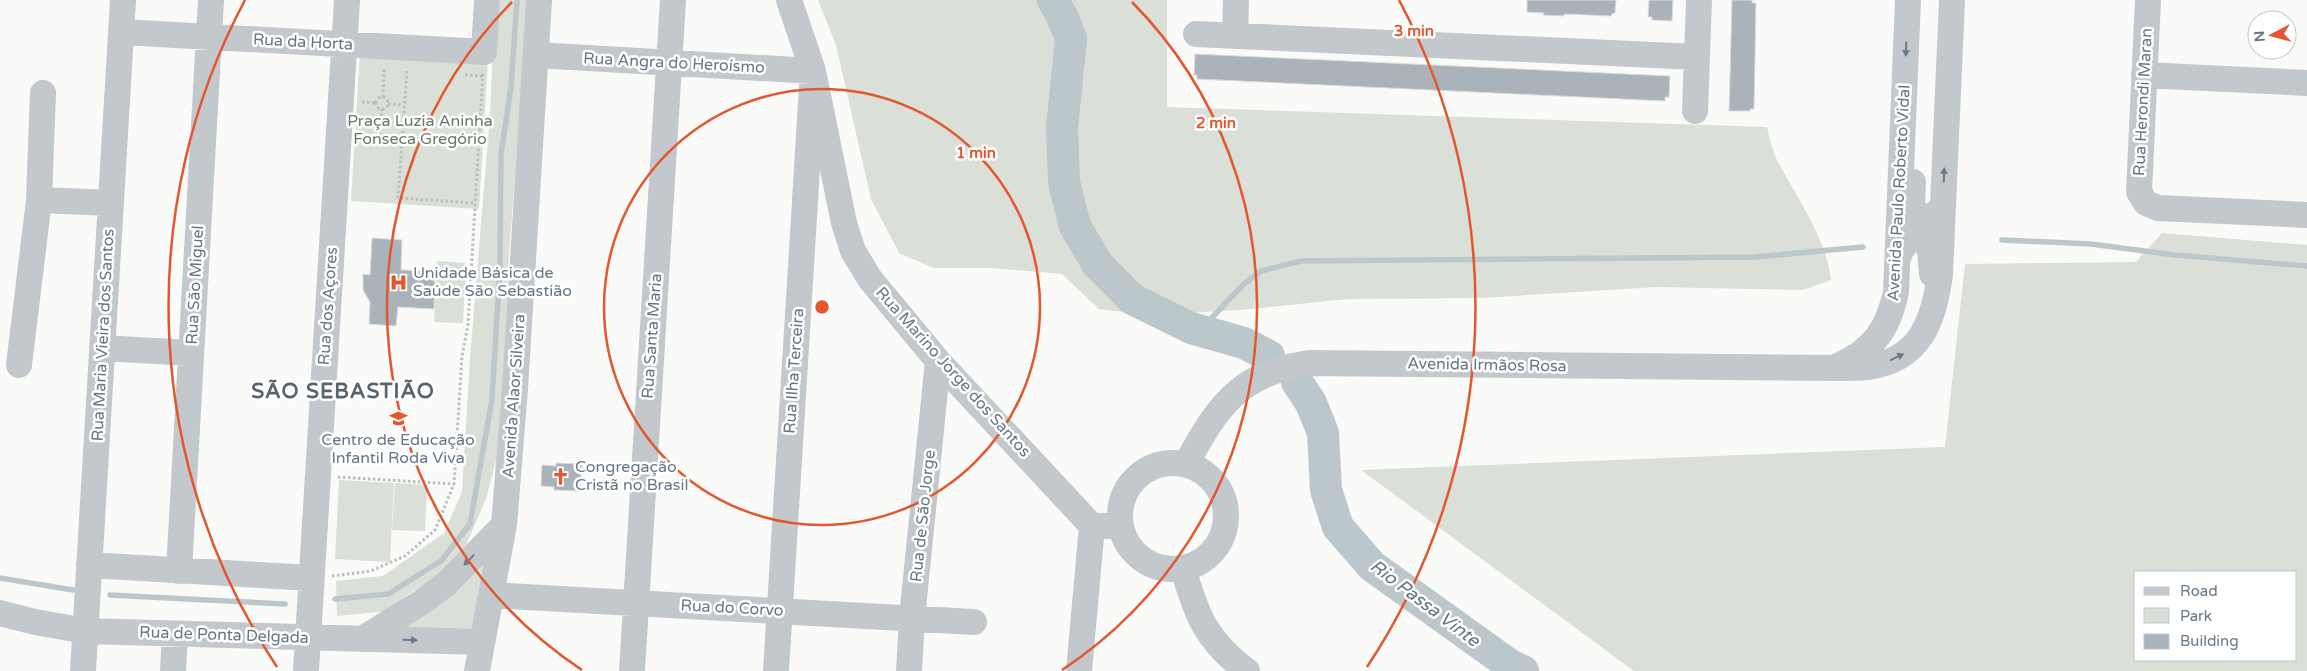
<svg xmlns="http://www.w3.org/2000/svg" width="2307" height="671" font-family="'Varela Round',sans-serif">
<rect width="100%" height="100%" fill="#fafaf8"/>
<path fill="#dadfd7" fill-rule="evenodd" d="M495,0H528L508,268V316L500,445L486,499L466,545L440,574L407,595L388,611L337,616L336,581L383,576L444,533L462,492L470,359L490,115Z
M818,0H1167V107L1767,127C1770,138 1772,150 1777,160C1797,198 1826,237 1831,280L1803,290L1656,287L1481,298L1347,299L1240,310L1147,315L1099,309L1062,274L992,268H934L899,253L871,199L836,45Z
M360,52L488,60L479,209L351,201Z
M2162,233L2307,245V671H1634L1361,470L1945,447L1965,264L2136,262ZM2136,572H2296V660H2136Z
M437,261L466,263L463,323L434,322Z
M339,480L394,483L390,562L335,559Z
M395,483L427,485L425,531L392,530Z
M486,557L479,636L396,634Z"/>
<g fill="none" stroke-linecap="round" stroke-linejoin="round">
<path stroke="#bbc7cb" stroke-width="5.5" d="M2002,240L2091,244L2175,255L2307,266
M1191,328L1205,325L1244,284L1261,271L1301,261L1755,257L1863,247
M0,578L73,590
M110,595L285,604
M335,599L388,594L441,561L470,524L492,399L500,267L501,154L511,87L517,0"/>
<path stroke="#bbc7cb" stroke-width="32" d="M1053,0L1063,18L1071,39L1062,128L1064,182L1075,226L1098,265L1132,299L1191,328L1244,343L1269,356
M1297,382L1311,403L1323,433L1326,490L1338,527L1372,566L1510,665L1523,671"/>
</g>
<path fill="#aab3b9" stroke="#dcdcda" d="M1527,0H1616L1615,13L1612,14L1611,16L1564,14V16L1543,15L1544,13L1527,12Z
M1649,0H1673L1672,21L1652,20V17H1648Z
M1732,0H1752V3H1756L1754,109H1750V111H1729Z
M1195,54L1670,76L1669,97H1665V101L1197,79V75H1194Z
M372,238L402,240L401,270L435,271L434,309L398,307L396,326L369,324L370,302L363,290V274L370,275Z
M556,463L582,464L580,491L554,490V487L541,486L542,465L556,466Z"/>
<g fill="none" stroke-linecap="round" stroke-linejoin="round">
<path stroke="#bbbfc2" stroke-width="3" stroke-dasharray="2.5 2.5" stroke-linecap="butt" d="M407,71L398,198L475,203
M465,75L483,76
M383,97L384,68
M376 103a6 6 0 1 1 12 0a6 6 0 1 1-12 0Z
M362,102L376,103
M388,104L403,105
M360,135L401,137
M380,136L382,109
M338,477L454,484
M332,576L371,571L405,556L435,530L454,484L462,356L468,325L483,72"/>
<path stroke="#c3c8cc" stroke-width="26" d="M789,0L813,71L844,223L853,251L870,279L938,361L1092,526H1121
M2148,0L2139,192L2146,203L2158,208L2307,215
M121,32L484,52L487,0
M1196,34L1697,57
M1235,36L1236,0
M536,55L813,71L776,671
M2144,75L2307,83
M1695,111L1699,0
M1913,182L1912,204L1918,216L1930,218L1943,207
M39,200L43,93
M1898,257C1904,244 1910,235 1925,242L1930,249L1932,274
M102,348L191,353
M19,365L39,200L111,203
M1838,366C1873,350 1888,330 1896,292L1908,0
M1120 516a53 53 0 1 1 106 0a53 53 0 1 1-106 0Z
M1186,464C1218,406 1239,373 1309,363L1833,368C1844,368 1856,368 1868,367C1920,360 1934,321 1940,274L1952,0
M89,565L311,578
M1183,568C1196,614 1206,641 1247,671
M179,571L211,0
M491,595L974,622
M0,613L35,622L86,631L482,642
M362,639L422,602L446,584L504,525
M83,671L123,0
M173,671L175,634
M306,671L347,0
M477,671L504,525L515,389L539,0
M632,671L673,0
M909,671L912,618L938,361
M1079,671L1092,526"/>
</g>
<defs><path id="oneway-solid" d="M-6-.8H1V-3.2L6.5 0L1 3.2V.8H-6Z" transform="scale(1.25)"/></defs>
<g fill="#6a7a87">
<use href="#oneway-solid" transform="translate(1906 49) rotate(92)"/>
<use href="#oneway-solid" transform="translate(1944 175) rotate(-88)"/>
<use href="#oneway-solid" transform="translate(1897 357) rotate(-26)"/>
<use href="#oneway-solid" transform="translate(469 560) rotate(134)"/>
<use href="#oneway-solid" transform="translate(410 640) rotate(1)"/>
</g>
<g fill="none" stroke="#e4572e" stroke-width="2.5">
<circle cx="822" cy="307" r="218"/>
<path d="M582 670A435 435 0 0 1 512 2M1132 2A435 435 0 0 1 1062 670"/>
<path d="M277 667A653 653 0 0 1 245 0M1399 0A653 653 0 0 1 1367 667"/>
</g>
<defs>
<symbol id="hospital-bare" viewBox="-9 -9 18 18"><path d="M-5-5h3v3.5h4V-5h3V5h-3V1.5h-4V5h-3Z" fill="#e4572e" stroke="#fff" stroke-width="2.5" paint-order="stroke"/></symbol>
<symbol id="school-bare" viewBox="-9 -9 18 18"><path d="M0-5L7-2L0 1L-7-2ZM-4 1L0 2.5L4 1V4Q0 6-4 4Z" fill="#e4572e" stroke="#fff" stroke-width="2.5" paint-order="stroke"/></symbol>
<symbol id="church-bare" viewBox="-9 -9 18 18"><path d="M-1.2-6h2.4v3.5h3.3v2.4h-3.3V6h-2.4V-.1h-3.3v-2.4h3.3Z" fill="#e4572e" stroke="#fff" stroke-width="2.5" paint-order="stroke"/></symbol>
</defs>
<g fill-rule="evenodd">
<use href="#hospital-bare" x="386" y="270" width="25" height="25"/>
<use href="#school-bare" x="386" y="406" width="25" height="25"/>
<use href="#church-bare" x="548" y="464" width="25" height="25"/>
</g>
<g text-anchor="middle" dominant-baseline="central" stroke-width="5" stroke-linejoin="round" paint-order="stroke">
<g font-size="16" fill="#657683" stroke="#fff">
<text transform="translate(303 42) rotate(3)">Rua da Horta</text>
<text transform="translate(674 63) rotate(3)">Rua Angra do Heroísmo</text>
<text transform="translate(2143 102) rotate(-87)">Rua Herondi Maran</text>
<text transform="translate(1899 193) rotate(-87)">Avenida Paulo Roberto Vidal</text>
<text transform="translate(195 285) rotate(-87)">Rua São Miguel</text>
<text transform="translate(328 306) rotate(-86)">Rua dos Açores</text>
<text transform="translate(103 335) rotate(-87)">Rua Maria Vieira dos Santos</text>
<text transform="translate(652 336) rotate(-86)">Rua Santa Maria</text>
<text transform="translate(1487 365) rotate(1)">Avenida Irmãos Rosa</text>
<text transform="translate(794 371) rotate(-86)">Rua Ilha Terceira</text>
<text transform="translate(953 372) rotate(48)">Rua Marino Jorge dos Santos</text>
<text transform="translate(514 396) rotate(-86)">Avenida Alaor Silveira</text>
<text transform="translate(923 516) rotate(-84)">Rua de São Jorge</text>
<text transform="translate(732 608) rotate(3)">Rua do Corvo</text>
<text transform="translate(224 635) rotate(2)">Rua de Ponta Delgada</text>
</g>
<g font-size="16" fill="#687a64" stroke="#fff">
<text x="420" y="121">Praça Luzia Aninha<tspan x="420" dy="18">Fonseca Gregório</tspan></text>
</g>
<g font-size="16" fill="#657683" stroke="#fff" text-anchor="start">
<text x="413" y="273">Unidade Básica de<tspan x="413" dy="18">Saúde São Sebastião</tspan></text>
<text x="398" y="440" text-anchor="middle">Centro de Educação<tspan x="398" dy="18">Infantil Roda Viva</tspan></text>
<text x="575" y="467">Congregação<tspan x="575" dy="18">Cristã no Brasil</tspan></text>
</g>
<g font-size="18" font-style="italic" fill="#60757c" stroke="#fff">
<text transform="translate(1425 603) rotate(37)">Rio Passa Vinte</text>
</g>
<g font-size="21" font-weight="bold" letter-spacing="1" fill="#57646e" stroke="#fff">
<text x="343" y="391">SÃO SEBASTIÃO</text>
</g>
</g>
<circle cx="822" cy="307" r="8" fill="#e4572e" stroke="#fff" stroke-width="2.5"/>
<g font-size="15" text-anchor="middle" font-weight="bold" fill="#e4572e" stroke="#fff" stroke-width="5" stroke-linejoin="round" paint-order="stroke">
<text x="1414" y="36">3 min</text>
<text x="1216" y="128">2 min</text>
<text x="976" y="158">1 min</text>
</g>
<rect x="2134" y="571" width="162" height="90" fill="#ffffff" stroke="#c1c8cd"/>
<rect x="2144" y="587" width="25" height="8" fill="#c3c8cc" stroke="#c1c8cd"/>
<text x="2180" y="596" font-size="15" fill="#657683">Road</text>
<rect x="2144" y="608" width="25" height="15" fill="#dadfd7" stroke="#c1c8cd"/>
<text x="2180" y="621" font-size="15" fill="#657683">Park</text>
<rect x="2144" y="634" width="25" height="15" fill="#aab3b9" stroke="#c1c8cd"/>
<text x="2180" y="646" font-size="15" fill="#657683">Building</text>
<g transform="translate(2272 35) rotate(264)"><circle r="24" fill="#ffffff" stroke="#c1c8cd"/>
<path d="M0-4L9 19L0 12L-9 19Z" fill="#e4572e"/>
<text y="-8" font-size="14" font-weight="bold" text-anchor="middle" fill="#657683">N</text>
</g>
</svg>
